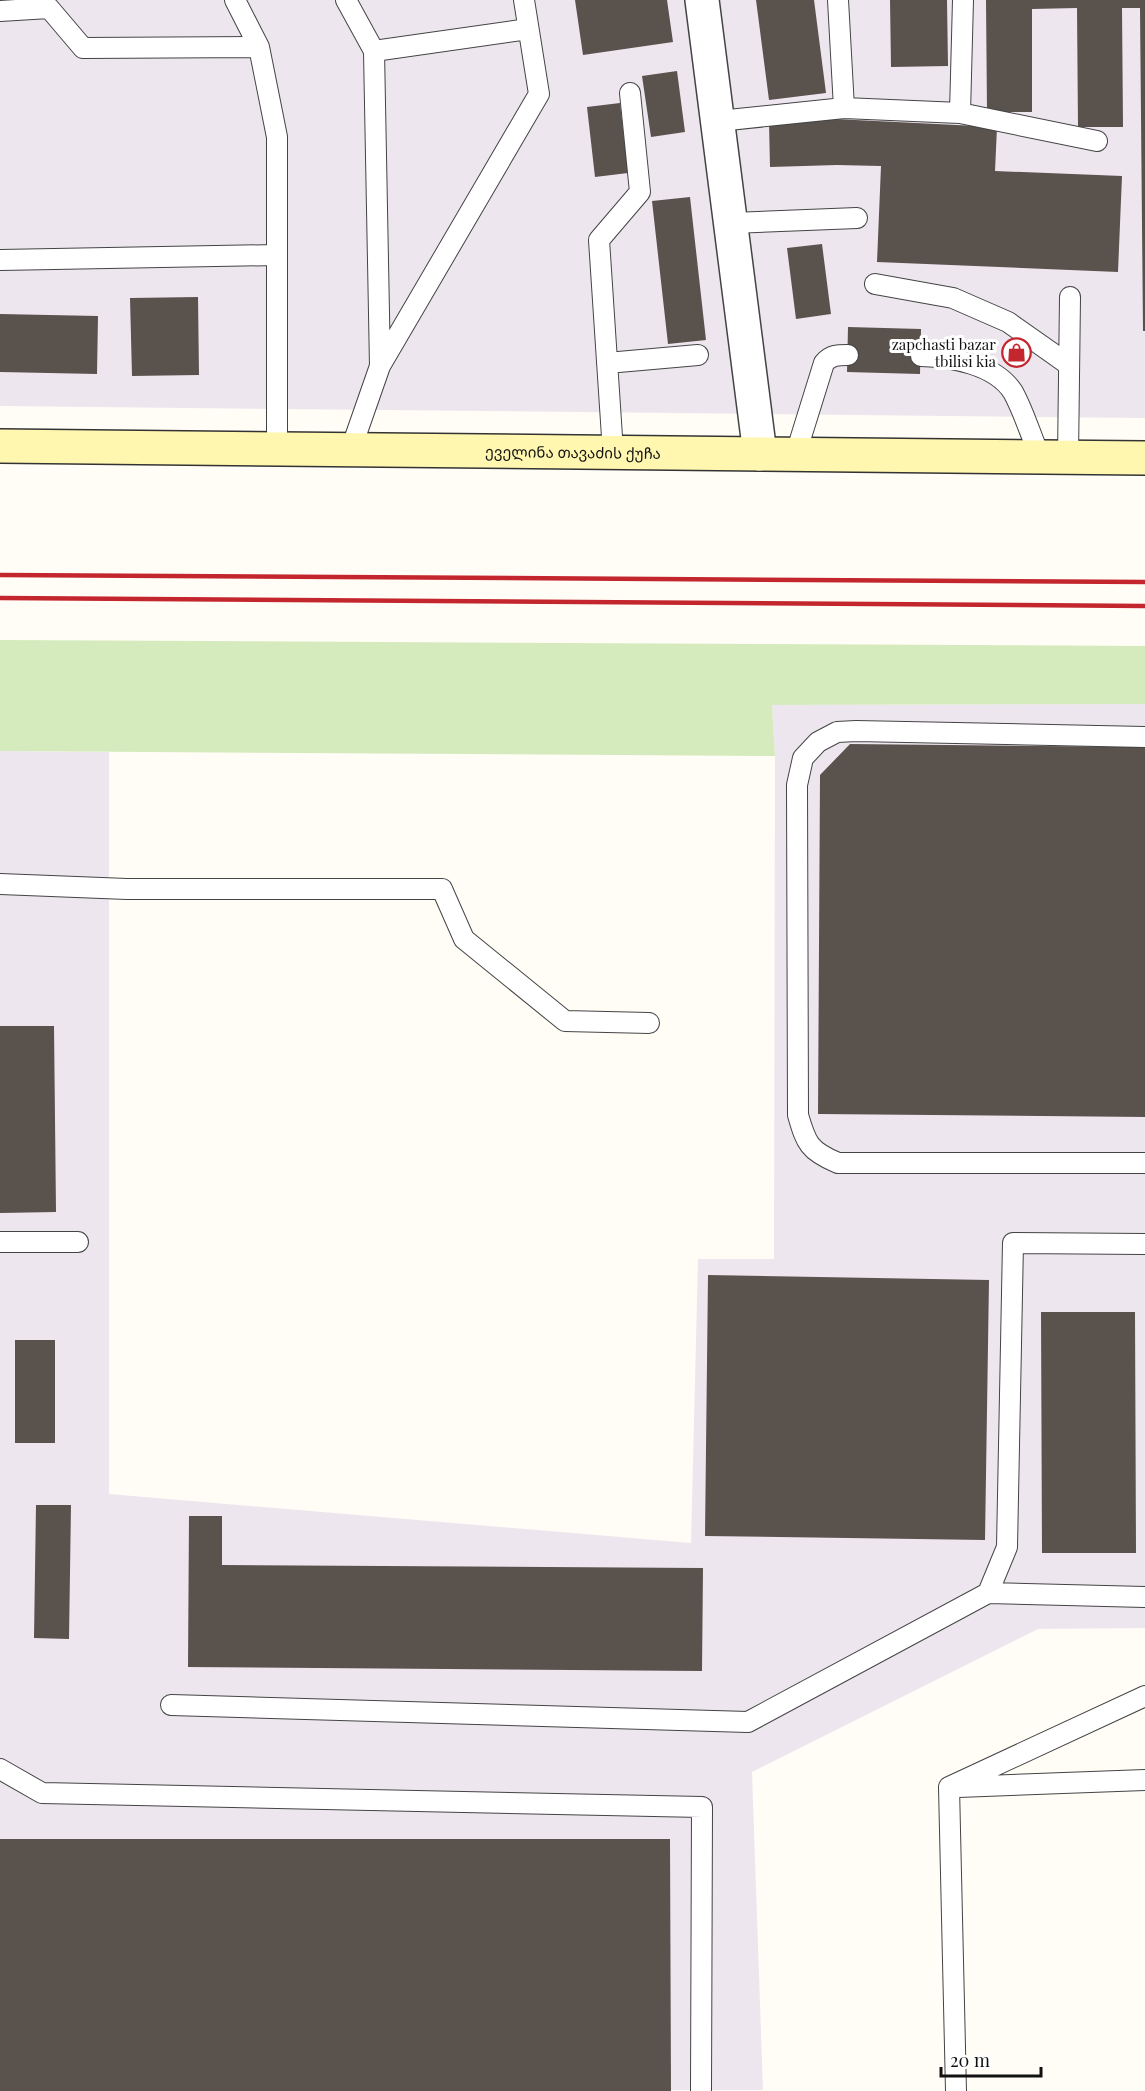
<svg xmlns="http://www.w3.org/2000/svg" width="1145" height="2091" font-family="'Playfair Display','Noto Sans Georgian',serif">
<rect width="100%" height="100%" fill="#fffdf5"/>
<path fill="#eee6ef" d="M0,0H1145V418L0,406Z
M1145,704V1628L1038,1629L752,1772L763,2090L0,2091V751L109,752V1494L691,1543L698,1259H774L775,756L772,705Z"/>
<path fill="#d5ebbd" d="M0,640L1145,646V704L772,705L775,756L0,751Z"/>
<path fill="#5a524d" d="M575,0H667L673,42L583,55Z
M756,0H814L826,93L769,100Z
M890,0H947L948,66L891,67Z
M986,0H1145V331H1143L1140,8H1122L1123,127H1078L1077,8L1032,9V112H987Z
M677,71L685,132L651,137L642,76Z
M620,103L628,173L595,177L587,107Z
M835,119L997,127L995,171L1122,176L1118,272L877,262L881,166L837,165L770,167L769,122Z
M690,197L706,340L668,344L652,201Z
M822,244L831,314L796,319L787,248Z
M198,297L199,375L132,376L130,298Z
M0,314L98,316L97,374L0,372Z
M848,327L921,329L920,374L847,372Z
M850,744L1145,747V1117L818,1114L820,775Z
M0,1026H54L56,1212L0,1213Z
M708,1275L989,1280L985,1540L705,1536Z
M1041,1312H1135L1136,1553H1042Z
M15,1340H55V1443H15Z
M36,1505H71L69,1639L34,1638Z
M189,1516H222V1565L703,1568L702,1671L188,1667Z
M0,1839H670L671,2091H0Z"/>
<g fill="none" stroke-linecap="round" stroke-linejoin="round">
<defs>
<path id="service" d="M235,0L259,47L277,137V448
M346,0L374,51L380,366
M838,0L844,108
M0,11L49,8L83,48L259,47
M374,51L528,29
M960,113L1097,141
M719,121L844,108L960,113L963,0
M731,223L857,218
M0,260L276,255
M875,284L953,298L1008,322L1069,365
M921,356C951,357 995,364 1013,392C1024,412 1031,436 1040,457
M607,363L698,355
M351,449L380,366L539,94L524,0
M613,452L599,240L640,192L630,93
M796,453L824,363C831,355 837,355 848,355
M1068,457L1070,297
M1145,737L856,731L837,732L818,742L803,758L797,785L798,1115C806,1143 809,1151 838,1163H1145
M0,884L127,889H442L464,939L565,1021L649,1023
M0,1242H78
M988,1593L1007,1547L1013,1243L1145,1244
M171,1705L748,1722L988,1593L1145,1597
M0,1769L42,1793L702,1807L701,2091
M949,1787L956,2091
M949,1787L1145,1696
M958,1787L1145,1780"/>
<path id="minor" d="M702,0L760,454"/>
<g id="secondary">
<path id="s1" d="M0,446L1145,458"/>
</g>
</defs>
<use href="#service" stroke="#444" stroke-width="22"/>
<use href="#minor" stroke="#444" stroke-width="36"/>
<use href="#secondary" stroke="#333" stroke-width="36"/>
<use href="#service" stroke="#fff" stroke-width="20"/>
<use href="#minor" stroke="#fff" stroke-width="33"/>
<use href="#secondary" stroke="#fff6b0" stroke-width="33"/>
<path stroke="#c4262e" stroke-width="4.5" d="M0,575L1145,582
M0,598L1145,606"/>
</g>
<defs>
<symbol id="shop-ring" viewBox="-11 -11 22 22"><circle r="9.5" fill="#fff" stroke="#c4262e" stroke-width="1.5"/><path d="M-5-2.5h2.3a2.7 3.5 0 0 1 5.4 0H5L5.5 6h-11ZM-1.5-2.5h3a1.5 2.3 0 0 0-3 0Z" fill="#c4262e"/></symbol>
</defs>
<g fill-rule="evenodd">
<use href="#shop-ring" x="1000" y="336" width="33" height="33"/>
</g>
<g text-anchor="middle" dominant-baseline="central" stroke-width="6" stroke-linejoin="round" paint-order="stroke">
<g font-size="15" fill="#111" stroke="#fff" text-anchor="end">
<text x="996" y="344">zapchasti bazar<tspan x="996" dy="17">tbilisi kia</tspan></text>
</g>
<g font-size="15" fill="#111" stroke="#fff">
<text stroke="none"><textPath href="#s1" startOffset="573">ეველინა თავაძის ქუჩა</textPath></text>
</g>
</g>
<path d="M941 2067v9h100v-9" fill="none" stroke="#111111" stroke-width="3"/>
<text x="950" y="2067" font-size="18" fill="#111111" stroke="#ffffff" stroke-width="4.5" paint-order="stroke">20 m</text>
</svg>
